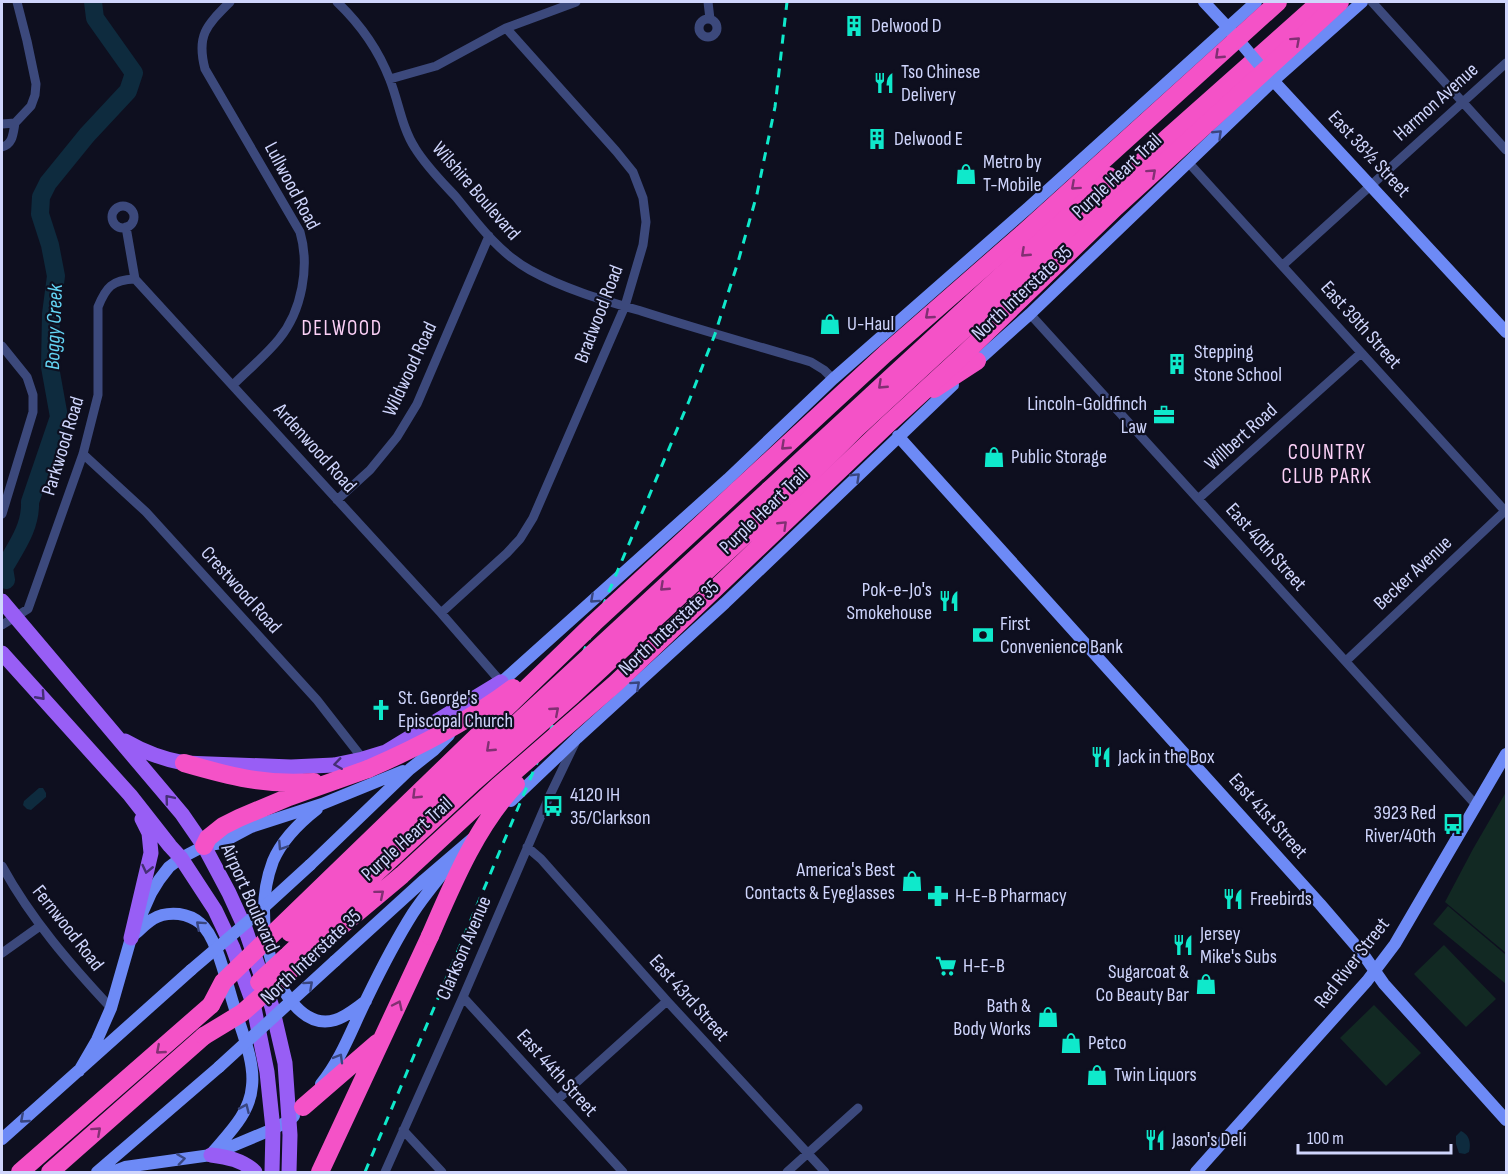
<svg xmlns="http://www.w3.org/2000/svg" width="1508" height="1174" font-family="'Sofia Sans Condensed',sans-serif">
<rect width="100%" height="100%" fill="#0e0f1f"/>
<path fill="#122923" d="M1506,792V953L1445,902L1473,849Z
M1448,906L1506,955V984L1433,924Z
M1444,945L1496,999L1466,1027L1414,974Z
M1374,1005L1421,1053L1386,1086L1340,1038Z"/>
<path fill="#0e2b3e" d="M39,788H43L46,793V797L31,810L27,809L23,805L24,801Z
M1461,1131C1470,1135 1471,1144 1469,1152L1465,1154L1459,1153L1456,1144V1136Z"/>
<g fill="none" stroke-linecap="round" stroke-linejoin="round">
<path stroke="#0e2b3e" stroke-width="18" d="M6,580L4,568C16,547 31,527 30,502L59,417L50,367L51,314L56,276L50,245L40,214L41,197L48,183L87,135L128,91L134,73L95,18L93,2"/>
<path stroke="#3c497c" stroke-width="9" d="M230,2C207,25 196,35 205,69L300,232C310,266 302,311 279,339C266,355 248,370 233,385
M337,2C359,23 379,51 390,80C399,103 402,128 415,148C426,166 442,182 456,197C478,224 499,253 530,270C564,289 603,300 641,311C697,329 754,345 811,362L824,370L833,379
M708,2L710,19
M1372,2L1506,150
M699 28a9 9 0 1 1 18 0a9 9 0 1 1-18 0Z
M390,79L436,66L506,28L576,2
M2,124L15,123L31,106L35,95L36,84L27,41L17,2
M2,147C13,144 13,134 15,123
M1188,162L1506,512
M112 217a11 11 0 1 1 22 0a11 11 0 1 1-22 0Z
M126,227L135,279L441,613L501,682
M1283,265L1506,63
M1030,314L1476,805
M2,346L27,377L33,395V412L2,514
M83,454L146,512L317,700L363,759
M1198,499L1361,353
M337,500L370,470L397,437L417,404L489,236
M441,613L507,553L520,539L533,518L625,306L643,245L646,222L643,198L633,172L616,151L506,28
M2,625L28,609L83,454L98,395V307C106,287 112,280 135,279
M1346,661L1505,511
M527,847L541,859L667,1001L825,1172
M2,866C31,919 70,964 111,1008
M2,953L40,926
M463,997L623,1172
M557,1100L667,1001
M403,1130L442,1172
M385,1172L463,997L550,795L575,743
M787,1172L858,1108"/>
<path stroke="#6d8af6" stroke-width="12" d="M1204,2L1233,33
M1269,76L1506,332
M972,366L1030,314L1273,81L1362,2
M898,436L1320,904L1363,954L1384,984L1506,1120
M495,688L728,479L833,379L1028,208L1256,2
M511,801L577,738L725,603L953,385
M317,809C299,823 282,840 273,861C267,877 264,894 264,911C264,926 266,942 270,956C276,984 301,1030 335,1020C346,1017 356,1008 366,1001
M310,865L410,769L434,750L449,735
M135,934C141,929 146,923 153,919C161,914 169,913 179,914C186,915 194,918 200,923C217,936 227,985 234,1006C241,1030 255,1061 252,1086C250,1113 230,1132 213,1152
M335,961L424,880L473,838
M79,1071L97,1040L111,1008L131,938L151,893L159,880L169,867L181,858L204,846L221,843L251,827L322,804L403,771
M321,1084C342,1058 352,1028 367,998C381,969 396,940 413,913C424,896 438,880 450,864
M2,1139L191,970
M97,1172L219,1067
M112,1172L125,1167L211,1155L273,1129L290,1120L294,1116
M1196,1172L1367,981L1395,944L1506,754"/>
<path stroke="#985ef5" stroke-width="15" d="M2,601L182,814L204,846L229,893L245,928L272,1007L285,1063L290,1135L289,1172
M2,653L130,795L170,846L181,858L215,910L233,948L253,1003L267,1072L273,1129L272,1172
M125,741C144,752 162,759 184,763L291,767L334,765L363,759L386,752L501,682
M131,938L151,853L149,833L142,819
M211,1155C227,1157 243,1160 255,1172"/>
<path stroke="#f452c7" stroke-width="18" d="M934,389L977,361
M769,490L1109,176
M781,502L807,478L856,429L1009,288L1166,139L1320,2
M184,763C229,776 266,786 314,782
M204,846L208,838L223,826L239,818L289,797L368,769
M303,1107L377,1043
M20,1172L211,1005
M50,1172L204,1036
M320,1172L430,936"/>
<path stroke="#0fe9cb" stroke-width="3" stroke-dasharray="9 8" stroke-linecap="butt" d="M365,1172L689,401L715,334L738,262L757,194L775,107L787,2"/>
<path stroke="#6d8af6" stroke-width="12" d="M1235,36L1268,75
M191,970L252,918L310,865
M219,1067L335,961"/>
<path stroke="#f452c7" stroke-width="18" d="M368,769C419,747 469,721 513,688
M290,933L769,490
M430,936C453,883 476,827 516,784
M259,982L474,782L573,695L781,502
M211,1005L223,982L594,623L885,354L1021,235L1278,2
M204,1036L242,1013L334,932L402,875L497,787L616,683L888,424L960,358L1116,207L1340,2"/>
</g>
<defs><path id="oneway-chevron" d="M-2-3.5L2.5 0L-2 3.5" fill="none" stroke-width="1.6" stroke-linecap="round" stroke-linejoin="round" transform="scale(1.5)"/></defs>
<g stroke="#813073">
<use href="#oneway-chevron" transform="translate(1296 41) rotate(-42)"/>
<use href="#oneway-chevron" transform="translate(1219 55) rotate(137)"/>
<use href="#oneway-chevron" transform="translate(1152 173) rotate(-42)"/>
<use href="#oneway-chevron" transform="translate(1075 186) rotate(138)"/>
<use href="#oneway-chevron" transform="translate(1025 253) rotate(137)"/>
<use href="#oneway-chevron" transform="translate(929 315) rotate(139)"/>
<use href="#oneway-chevron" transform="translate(882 385) rotate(137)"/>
<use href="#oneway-chevron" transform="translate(785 446) rotate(137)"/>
<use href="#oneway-chevron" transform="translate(783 525) rotate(-44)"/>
<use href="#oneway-chevron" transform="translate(664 587) rotate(137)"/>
<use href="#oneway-chevron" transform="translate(555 711) rotate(-41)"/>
<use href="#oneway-chevron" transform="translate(490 748) rotate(137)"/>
<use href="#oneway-chevron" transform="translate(416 795) rotate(136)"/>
<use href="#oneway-chevron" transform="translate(380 894) rotate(-40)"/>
<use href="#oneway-chevron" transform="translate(398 1005) rotate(-65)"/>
<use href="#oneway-chevron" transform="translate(160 1050) rotate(139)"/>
<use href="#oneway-chevron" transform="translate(97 1131) rotate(-42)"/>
</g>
<g stroke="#394680">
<use href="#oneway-chevron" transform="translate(1218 134) rotate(-44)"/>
<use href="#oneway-chevron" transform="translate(856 477) rotate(-44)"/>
<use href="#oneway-chevron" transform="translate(594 599) rotate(138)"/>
<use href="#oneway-chevron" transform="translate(636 685) rotate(-42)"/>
<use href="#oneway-chevron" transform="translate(282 846) rotate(123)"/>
<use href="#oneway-chevron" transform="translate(200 925) rotate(-138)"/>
<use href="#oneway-chevron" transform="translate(309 985) rotate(-42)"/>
<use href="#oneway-chevron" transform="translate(339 1058) rotate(-60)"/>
<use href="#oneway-chevron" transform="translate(245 1108) rotate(-66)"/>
<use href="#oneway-chevron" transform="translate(24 1119) rotate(139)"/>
<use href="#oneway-chevron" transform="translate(181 1159) rotate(-8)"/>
</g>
<g stroke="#452f75">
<use href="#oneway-chevron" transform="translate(41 696) rotate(48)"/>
<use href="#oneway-chevron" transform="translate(338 764) rotate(172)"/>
<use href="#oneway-chevron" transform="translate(169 799) rotate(-130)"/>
<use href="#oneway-chevron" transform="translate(147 869) rotate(103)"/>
</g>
<defs>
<symbol id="building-bare" viewBox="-9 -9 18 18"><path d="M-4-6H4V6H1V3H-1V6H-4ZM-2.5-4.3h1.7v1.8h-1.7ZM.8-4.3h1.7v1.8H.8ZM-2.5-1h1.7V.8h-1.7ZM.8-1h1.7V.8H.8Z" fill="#0fe9cb" stroke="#0e0f1f" stroke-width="2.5" paint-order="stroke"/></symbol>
<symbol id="restaurant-bare" viewBox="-9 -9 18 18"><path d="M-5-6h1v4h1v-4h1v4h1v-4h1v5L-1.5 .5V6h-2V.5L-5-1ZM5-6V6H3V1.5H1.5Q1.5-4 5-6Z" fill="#0fe9cb" stroke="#0e0f1f" stroke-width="2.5" paint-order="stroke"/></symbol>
<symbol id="shop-bare" viewBox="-9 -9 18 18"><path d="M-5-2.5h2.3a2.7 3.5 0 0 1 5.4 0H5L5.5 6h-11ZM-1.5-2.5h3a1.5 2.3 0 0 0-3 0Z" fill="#0fe9cb" stroke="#0e0f1f" stroke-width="2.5" paint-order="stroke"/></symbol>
<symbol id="office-bare" viewBox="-9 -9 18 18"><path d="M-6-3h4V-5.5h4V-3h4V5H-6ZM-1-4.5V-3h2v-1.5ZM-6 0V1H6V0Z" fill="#0fe9cb" stroke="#0e0f1f" stroke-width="2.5" paint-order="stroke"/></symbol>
<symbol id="bank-bare" viewBox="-9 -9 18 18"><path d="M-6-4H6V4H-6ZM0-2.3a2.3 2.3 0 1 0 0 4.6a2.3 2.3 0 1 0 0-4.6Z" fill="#0fe9cb" stroke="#0e0f1f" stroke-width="2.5" paint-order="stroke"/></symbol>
<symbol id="church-bare" viewBox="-9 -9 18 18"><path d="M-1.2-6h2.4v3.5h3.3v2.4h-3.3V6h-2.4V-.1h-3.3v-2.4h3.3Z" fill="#0fe9cb" stroke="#0e0f1f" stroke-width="2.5" paint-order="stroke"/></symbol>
<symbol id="bus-bare" viewBox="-9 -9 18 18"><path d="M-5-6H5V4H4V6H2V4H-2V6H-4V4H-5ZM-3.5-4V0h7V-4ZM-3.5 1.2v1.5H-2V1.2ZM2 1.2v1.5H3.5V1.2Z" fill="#0fe9cb" stroke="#0e0f1f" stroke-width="2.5" paint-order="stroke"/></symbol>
<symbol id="pharmacy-bare" viewBox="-9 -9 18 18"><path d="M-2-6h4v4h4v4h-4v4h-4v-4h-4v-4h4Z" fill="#0fe9cb" stroke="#0e0f1f" stroke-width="2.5" paint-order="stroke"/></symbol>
<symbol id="supermarket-bare" viewBox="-9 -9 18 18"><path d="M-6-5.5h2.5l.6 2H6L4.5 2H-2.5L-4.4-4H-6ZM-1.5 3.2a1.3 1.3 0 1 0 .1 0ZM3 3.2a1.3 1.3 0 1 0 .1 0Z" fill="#0fe9cb" stroke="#0e0f1f" stroke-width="2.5" paint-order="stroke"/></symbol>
</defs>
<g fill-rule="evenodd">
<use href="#building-bare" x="839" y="11" width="30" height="30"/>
<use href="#restaurant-bare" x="869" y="68" width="30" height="30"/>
<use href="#building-bare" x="862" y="124" width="30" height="30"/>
<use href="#shop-bare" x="951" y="159" width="30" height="30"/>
<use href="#shop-bare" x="815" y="309" width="30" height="30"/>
<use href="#building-bare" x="1162" y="349" width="30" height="30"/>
<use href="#office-bare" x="1149" y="400" width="30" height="30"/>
<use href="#shop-bare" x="979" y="442" width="30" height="30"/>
<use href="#restaurant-bare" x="934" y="586" width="30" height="30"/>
<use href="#bank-bare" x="968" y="620" width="30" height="30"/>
<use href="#church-bare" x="366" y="695" width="30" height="30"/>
<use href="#restaurant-bare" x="1086" y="742" width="30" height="30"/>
<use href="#bus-bare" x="538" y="791" width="30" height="30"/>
<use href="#bus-bare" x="1438" y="809" width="30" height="30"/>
<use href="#shop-bare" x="897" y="866" width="30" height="30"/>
<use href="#pharmacy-bare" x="923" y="881" width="30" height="30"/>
<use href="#restaurant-bare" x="1218" y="884" width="30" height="30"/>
<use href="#restaurant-bare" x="1168" y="930" width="30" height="30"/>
<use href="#supermarket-bare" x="931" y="951" width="30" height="30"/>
<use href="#shop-bare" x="1191" y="969" width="30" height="30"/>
<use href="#shop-bare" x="1033" y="1002" width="30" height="30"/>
<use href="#shop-bare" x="1056" y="1028" width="30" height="30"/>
<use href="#shop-bare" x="1082" y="1060" width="30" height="30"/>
<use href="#restaurant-bare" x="1140" y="1125" width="30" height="30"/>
</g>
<g text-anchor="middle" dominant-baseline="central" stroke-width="4.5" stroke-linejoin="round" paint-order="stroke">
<g font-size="20" fill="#cfd5fc" stroke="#0e0f1f" text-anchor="start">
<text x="871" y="26">Delwood D</text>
<text x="901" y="72">Tso Chinese<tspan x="901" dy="23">Delivery</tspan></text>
<text x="894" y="139">Delwood E</text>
<text x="983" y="162">Metro by<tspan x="983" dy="23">T-Mobile</tspan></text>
<text x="847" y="324">U-Haul</text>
<text x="1194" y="352">Stepping<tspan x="1194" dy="23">Stone School</tspan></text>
<text x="1147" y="404" text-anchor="end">Lincoln-Goldfinch<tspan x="1147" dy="23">Law</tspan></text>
<text x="1011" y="457">Public Storage</text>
<text x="932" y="590" text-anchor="end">Pok-e-Jo's<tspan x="932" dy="23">Smokehouse</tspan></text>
<text x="1000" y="624">First<tspan x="1000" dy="23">Convenience Bank</tspan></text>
<text x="398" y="698">St. George's<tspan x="398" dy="23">Episcopal Church</tspan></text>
<text x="1118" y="757">Jack in the Box</text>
<text x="570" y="795">4120 IH<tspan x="570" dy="23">35/Clarkson</tspan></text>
<text x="1436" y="813" text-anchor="end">3923 Red<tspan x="1436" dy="23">River/40th</tspan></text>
<text x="895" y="870" text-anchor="end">America's Best<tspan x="895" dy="23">Contacts &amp; Eyeglasses</tspan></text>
<text x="955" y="896">H-E-B Pharmacy</text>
<text x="1250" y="899">Freebirds</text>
<text x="1200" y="934">Jersey<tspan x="1200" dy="23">Mike's Subs</tspan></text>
<text x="963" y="966">H-E-B</text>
<text x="1189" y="972" text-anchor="end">Sugarcoat &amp;<tspan x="1189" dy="23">Co Beauty Bar</tspan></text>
<text x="1031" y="1006" text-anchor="end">Bath &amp;<tspan x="1031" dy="23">Body Works</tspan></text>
<text x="1088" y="1043">Petco</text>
<text x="1114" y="1075">Twin Liquors</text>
<text x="1172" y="1140">Jason's Deli</text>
</g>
<g font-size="20" fill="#cfd5fc" stroke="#0e0f1f">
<text transform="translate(1436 102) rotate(-42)">Harmon Avenue</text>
<text transform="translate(1369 154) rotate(47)">East 38½ Street</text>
<text transform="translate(1117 176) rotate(-43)">Purple Heart Trail</text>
<text transform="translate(292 186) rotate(62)">Lullwood Road</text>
<text transform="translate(476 191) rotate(49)">Wilshire Boulevard</text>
<text transform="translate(1022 293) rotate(-43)">North Interstate 35</text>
<text transform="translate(599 314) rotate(-69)">Bradwood Road</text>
<text transform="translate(1361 325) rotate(48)">East 39th Street</text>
<text transform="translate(410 369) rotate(-65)">Wildwood Road</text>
<text transform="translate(1241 437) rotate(-42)">Willbert Road</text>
<text transform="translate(63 446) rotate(-73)">Parkwood Road</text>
<text transform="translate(315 448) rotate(48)">Ardenwood Road</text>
<text transform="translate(764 511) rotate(-44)">Purple Heart Trail</text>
<text transform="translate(1266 547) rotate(48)">East 40th Street</text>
<text transform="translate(1413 573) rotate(-43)">Becker Avenue</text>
<text transform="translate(241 590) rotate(48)">Crestwood Road</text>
<text transform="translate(669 628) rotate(-43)">North Interstate 35</text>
<text transform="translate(1268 816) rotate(48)">East 41st Street</text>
<text transform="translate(407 839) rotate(-42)">Purple Heart Trail</text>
<text transform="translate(250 898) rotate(66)">Airport Boulevard</text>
<text transform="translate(68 928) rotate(52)">Fernwood Road</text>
<text transform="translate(464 948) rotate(-67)">Clarkson Avenue</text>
<text transform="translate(311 957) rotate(-43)">North Interstate 35</text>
<text transform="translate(1352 963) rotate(-52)">Red River Street</text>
<text transform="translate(689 998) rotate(48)">East 43rd Street</text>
<text transform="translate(557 1073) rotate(48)">East 44th Street</text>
</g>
<g font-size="21" font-style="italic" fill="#64d5f5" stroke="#0e0f1f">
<text transform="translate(54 327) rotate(-88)">Boggy Creek</text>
</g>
<g font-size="21" letter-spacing="1.5" fill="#fcd1f7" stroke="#0e0f1f">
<text x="342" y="328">DELWOOD</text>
<text x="1327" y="452">COUNTRY<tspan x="1327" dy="24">CLUB PARK</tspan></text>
</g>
</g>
<rect width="1508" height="1174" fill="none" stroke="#cfd5fc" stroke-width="6"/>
<path d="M1298 1144v9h153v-9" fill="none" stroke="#cfd5fc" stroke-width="3"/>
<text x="1307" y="1144" font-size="18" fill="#cfd5fc" stroke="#0e0f1f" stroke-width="4.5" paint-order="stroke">100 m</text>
</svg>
